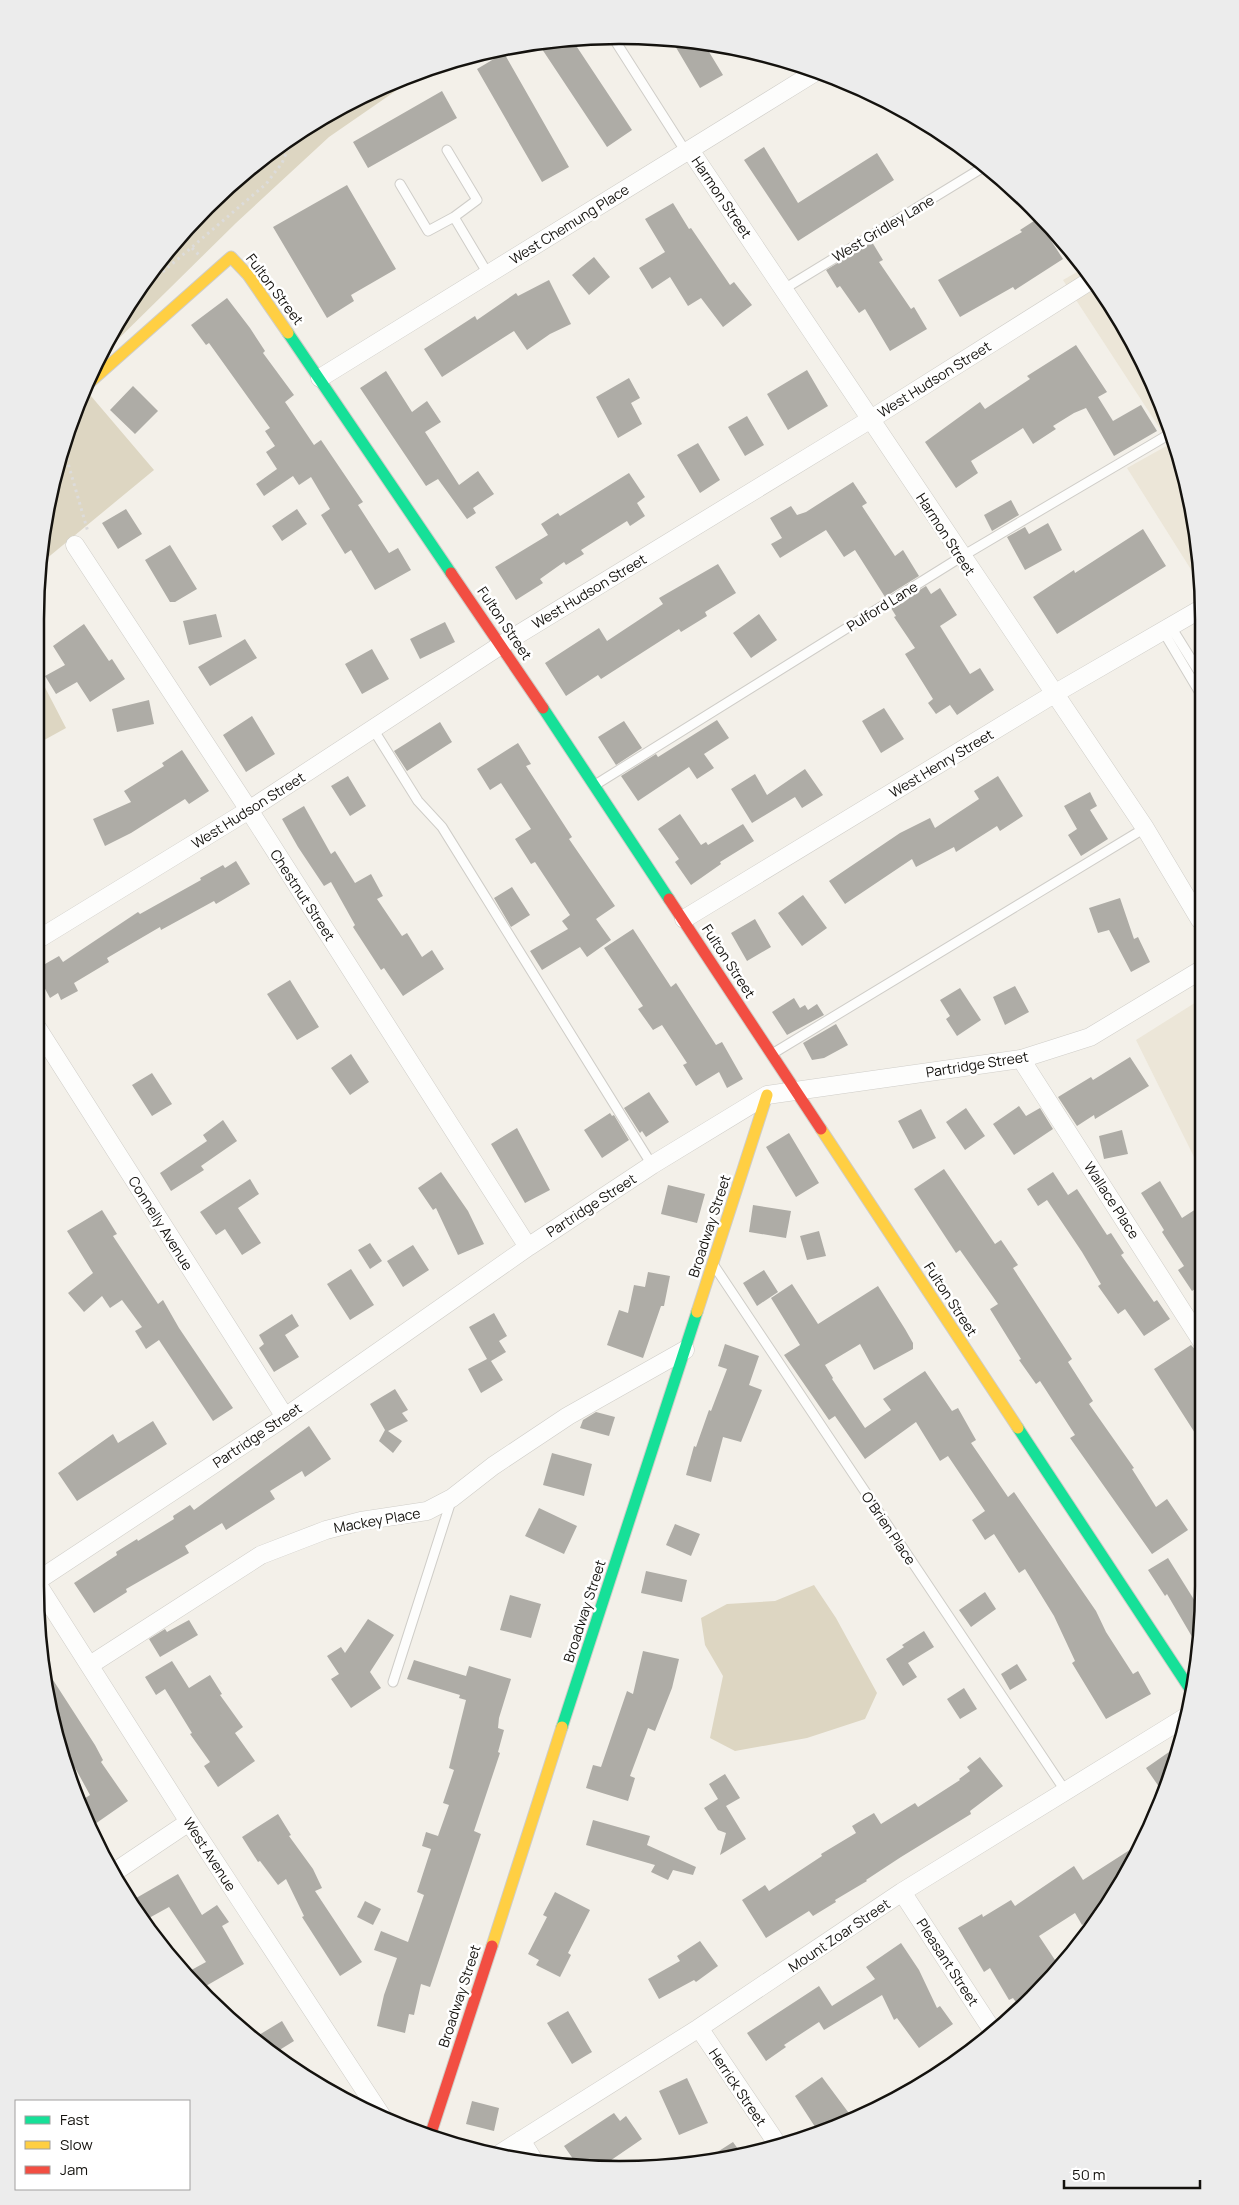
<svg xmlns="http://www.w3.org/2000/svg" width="1239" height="2205" font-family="Manrope,sans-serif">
<rect width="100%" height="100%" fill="#f3f0e9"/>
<path fill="#ece6d8" d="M1044,220L1106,295L1173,431L1199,543V578L1197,579L1127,468L1170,444L1063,280L1077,272Z
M1201,999V1171L1136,1040Z"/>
<path fill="#ddd6c2" d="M423,72L329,137L236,223L99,358C116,321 141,282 168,251C180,237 196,230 203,212L264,156L361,95Z
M85,389L154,470L40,564L66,432Z
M37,672L66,728L37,744Z
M814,1585L836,1618L877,1693L865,1719L807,1738L735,1751L710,1738L723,1676L705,1645L701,1618L727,1604L775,1601Z"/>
<path fill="#c8c0dc" d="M203,212L199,224L168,251L180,234Z"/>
<path fill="#aeaca6" d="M571,38L632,130L607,147L538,43Z
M671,39L703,42L723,75L700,88Z
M504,53L569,167L542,182L477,69Z
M442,91L457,118L368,168L353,142Z
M764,147L798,203L877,153L894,180L798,241L744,160Z
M347,185L396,269L351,295L354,301L327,318L273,227Z
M673,203L689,229L691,228L730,285L734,282L752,305L723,327L701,298L688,306L670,277L652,289L639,268L665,252L645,219Z
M1037,219L1063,259L1015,290L1013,287L960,317L938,280L1022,232L1020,230Z
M872,242L883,260L879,262L911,309L914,307L927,329L890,351L865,309L859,313L840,286L837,288L826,270Z
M594,257L610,277L589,295L572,275Z
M549,280L571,324L550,334L527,350L514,331L442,377L424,349L475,316L477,320L516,293L518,296Z
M227,298L250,328L265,351L263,353L294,395L285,402L314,445L321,440L363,502L358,505L389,553L398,548L411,570L375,590L351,550L345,554L321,515L330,509L311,477L299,485L293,476L264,496L256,484L277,469L266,452L275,446L265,431L270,428L209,343L206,345L191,325Z
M1076,345L1107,392L1098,397L1113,421L1141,405L1157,431L1114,456L1086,408L1074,413L1053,426L1056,429L1033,444L1023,428L971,461L978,473L956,488L925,442L980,402L985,409L1030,379L1027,376Z
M807,370L828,406L788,430L767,394Z
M386,371L412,412L427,401L441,422L425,432L459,485L478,471L494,494L473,508L476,513L467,519L438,479L426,486L360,388Z
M629,378L640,398L631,403L642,424L618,438L596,397Z
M133,386L158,411L135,434L110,410Z
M747,416L764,445L745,456L728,427Z
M698,443L720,480L700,493L677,455Z
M629,473L645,497L637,503L645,516L630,526L627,521L581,550L584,554L566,565L564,562L540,579L543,583L516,600L495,567L548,535L541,524L558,513L560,516Z
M853,482L867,503L862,506L895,556L903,550L919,576L885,597L855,550L844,557L826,530L780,558L771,544L782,538L770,518L791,506L797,515L806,512Z
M1011,500L1019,515L992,531L984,515Z
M126,509L142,534L118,549L102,523Z
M297,509L307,524L282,541L272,526Z
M1048,523L1062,550L1025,570L1007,537L1025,527L1029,534Z
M1143,529L1166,566L1057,634L1033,597L1074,570L1075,573Z
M170,545L197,589L175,602H170L145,560Z
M718,564L736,593L705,612L707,616L681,632L679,629L601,679L598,675L566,696L545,663L599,628L607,641L663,604L659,598Z
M926,586L931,594L940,588L957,615L940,626L970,674L980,668L994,690L957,715L950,705L936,714L928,703L933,699L905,654L915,648L894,617L896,616L891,608Z
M216,614L222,637L189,645L183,621Z
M759,614L777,640L751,658L733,633Z
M445,622L455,642L420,659L410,639Z
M84,624L109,661L112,659L125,679L90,702L77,682L56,694L45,676L65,665L53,646Z
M245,639L257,658L210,686L198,667Z
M372,649L389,679L362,694L345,664Z
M149,700L154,724L117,732L112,709Z
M884,708L904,739L881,753L862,721Z
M252,716L275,754L246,772L223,735Z
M717,720L729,738L704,754L714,768L697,779L689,767L638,801L621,776L656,754L658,757Z
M624,721L642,748L616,765L598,737Z
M440,722L452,742L407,771L394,751Z
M518,743L531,764L526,766L572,837L569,839L615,906L596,919L611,940L587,957L580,947L542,970L530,951L568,929L562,921L570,915L535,862L531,864L515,839L531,829L501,783L490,790L477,769Z
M182,750L209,791L189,804L185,799L131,833L105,846L93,819L131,802L124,791L164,766L162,763Z
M805,769L823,795L802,808L795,797L752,823L731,789L755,774L767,795Z
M348,776L366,806L350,816L331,786Z
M998,776L1023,816L1000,831L997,826L956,852L954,847L916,867L912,859L845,904L829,881L900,833L930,818L935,828L979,799L974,791Z
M1090,792L1097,806L1090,810L1108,839L1081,856L1068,835L1077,829L1064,806Z
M304,806L331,854L335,851L355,883L371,874L383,896L377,899L402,936L407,933L422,957L432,950L444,969L403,996L384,968L381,970L353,927L355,925L331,882L324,886L298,847L282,819Z
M680,814L701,845L706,842L708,845L743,824L754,841L720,862L721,864L691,885L675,862L679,859L658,829Z
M236,861L250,884L216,904L214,901L161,930L160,927L107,958L109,962L74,983L78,991L61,1000L58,993L50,998L38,976V968L59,956L63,962L138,912L140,914L201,880L200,878L223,865L225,868Z
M512,887L530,915L511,927L494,898Z
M803,895L827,928L802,946L778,913Z
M1120,898L1134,939L1138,937L1150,962L1131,972L1109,930L1098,933L1089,908Z
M755,919L771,947L747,961L731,933Z
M633,929L671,987L676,983L716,1045L722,1042L743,1079L727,1088L719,1072L696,1086L683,1065L687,1063L662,1025L653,1030L638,1009L643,1006L604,948Z
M290,980L319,1027L297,1040L267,994Z
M1015,986L1029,1012L1005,1025L993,997Z
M960,988L981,1020L957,1036L946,1019L950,1016L940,1000Z
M794,998L800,1008L805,1005L808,1010L817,1004L824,1015L787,1035L772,1012Z
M836,1024L848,1045L824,1058L812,1060L803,1043Z
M351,1054L369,1082L350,1095L331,1068Z
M1130,1057L1149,1086L1095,1119L1094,1115L1077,1126L1058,1097L1091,1077L1093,1080Z
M152,1073L172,1104L152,1116L132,1085Z
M649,1092L669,1122L646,1137L642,1131L640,1133L624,1108Z
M1019,1106L1026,1116L1040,1108L1053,1129L1014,1155L993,1124Z
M966,1108L985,1136L965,1150L946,1122Z
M921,1109L936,1138L913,1149L898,1121Z
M610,1113L612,1116L614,1115L629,1140L602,1158L584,1130Z
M223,1120L237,1141L201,1166L204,1170L171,1191L160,1173L207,1141L203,1135Z
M517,1128L550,1190L525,1203L491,1144Z
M1122,1130L1128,1154L1104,1159L1099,1136Z
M789,1133L819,1183L796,1197L766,1147Z
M944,1169L995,1244L1001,1240L1018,1265L1013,1268L1072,1359L1068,1362L1093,1401L1089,1404L1134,1468L1132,1469L1156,1507L1167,1499L1188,1530L1152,1554L1070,1438L1075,1435L1040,1381L1036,1384L1019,1360L1021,1359L990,1309L998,1304L960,1250L956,1253L914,1189Z
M441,1172L468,1211L484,1244L458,1255L436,1208L433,1210L418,1188Z
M1053,1172L1068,1195L1077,1189L1107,1235L1111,1233L1124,1253L1121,1255L1154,1302L1157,1300L1170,1319L1144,1336L1125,1309L1118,1314L1098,1286L1101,1284L1082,1252L1047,1200L1038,1206L1027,1189Z
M250,1179L259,1194L238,1208L261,1243L242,1255L225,1229L216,1235L200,1212Z
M1160,1181L1182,1218L1196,1209L1201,1216L1202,1284L1192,1291L1178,1270L1184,1266L1162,1232L1164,1230L1141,1193Z
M668,1185L705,1194L697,1223L661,1214Z
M753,1205L791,1211L786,1238L749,1232Z
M102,1210L117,1234L113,1236L158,1304L163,1300L179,1328L233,1408L213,1421L159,1340L146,1349L135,1331L142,1327L122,1300L110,1308L102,1296L84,1312L68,1293L93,1273L67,1231Z
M819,1231L826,1256L807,1260L800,1236Z
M370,1243L382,1261L370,1269L358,1250Z
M413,1245L429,1270L403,1287L387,1261Z
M351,1269L374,1305L350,1320L327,1284Z
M764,1270L778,1292L757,1306L743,1283Z
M648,1272L670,1276L664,1306H661L643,1358L607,1345L619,1310L628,1313L634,1285L645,1287Z
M792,1284L818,1324L878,1286L905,1329L913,1343V1349L874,1370L860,1344L825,1365L833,1378L832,1379L865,1428L891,1410L883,1399L925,1371L952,1411L958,1408L976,1440L971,1443L1008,1497L1014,1492L1096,1611L1106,1632L1133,1674L1138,1671L1151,1694L1106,1719L1072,1663L1075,1661L1054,1616L1025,1569L1019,1573L994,1534L985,1540L972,1520L985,1511L948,1456L940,1461L916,1422L865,1459L835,1416L829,1420L784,1355L800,1345L771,1298Z
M494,1313L507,1336L499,1341L506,1352L491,1361L503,1380L481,1393L468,1369L487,1359L469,1327Z
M292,1314L299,1326L285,1335L299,1357L274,1372L259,1348L264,1344L259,1335Z
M725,1344L759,1356L749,1385L762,1390L741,1442L723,1437L711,1482L686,1475L694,1446L696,1447L709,1410L711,1411L727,1369L718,1366Z
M1191,1345L1202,1357V1444L1154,1369Z
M395,1389L408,1410L402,1413L408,1421L388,1431L402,1441L393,1453L379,1441L385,1430L370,1404Z
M596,1412L615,1417L609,1436L580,1428L583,1420Z
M153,1421L167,1444L77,1501L58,1473L113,1434L118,1443Z
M309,1426L331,1459L305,1477L302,1471L270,1491L275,1499L226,1530L222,1523L185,1546L189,1553L126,1589L127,1592L94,1613L74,1583L117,1555L116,1552L137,1539L138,1541L174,1519L173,1516L190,1505L194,1510Z
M552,1453L592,1464L584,1496L543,1485Z
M539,1508L577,1526L564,1554L525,1536Z
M675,1524L700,1534L691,1556L666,1545Z
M1168,1558L1198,1606L1203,1603V1623L1198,1647L1167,1594L1165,1596L1148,1570Z
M646,1571L687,1580L682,1602L641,1593Z
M985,1592L996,1609L971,1627L959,1610Z
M510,1595L541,1604L531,1638L500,1630Z
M368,1619L394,1635L370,1672L381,1688L351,1708L331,1679L339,1674L327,1656L341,1647L345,1653Z
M189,1620L198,1635L160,1657L149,1639L165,1629L167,1632Z
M924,1631L934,1647L908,1663L917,1677L903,1686L886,1659L904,1647L902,1645Z
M643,1651L679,1659L672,1688L655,1731L648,1728L630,1776L635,1778L628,1801L586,1788L593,1765L601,1767L627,1691L633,1694Z
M414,1660L466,1676L469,1666L511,1679L499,1718L498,1728L504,1730L498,1752L500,1753L474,1831L481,1834L430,1987L421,1984L414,2015L409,2014L405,2033L377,2026L384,1995L397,1958L374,1950L381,1931L408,1942L424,1895L417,1892L431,1849L422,1846L426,1832L438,1836L449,1805L443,1803L454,1770L449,1768L466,1700L459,1698L460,1695L407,1679Z
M172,1661L189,1688L210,1675L222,1694L220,1695L243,1727L235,1733L255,1761L218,1787L204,1766L210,1762L190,1734L192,1733L165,1689L156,1695L145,1677Z
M1017,1664L1027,1680L1010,1690L1001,1674Z
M44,1666L95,1745L103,1760L101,1762L128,1801L95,1824L79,1802L90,1795L57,1735L41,1667Z
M964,1688L977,1709L960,1719L947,1699Z
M1179,1745L1173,1773L1164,1794L1146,1768Z
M980,1757L1003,1786L970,1811L971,1814L901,1857L866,1880L867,1881L835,1900L836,1902L813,1916L809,1911L766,1938L742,1900L765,1885L769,1891L822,1856L821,1854L856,1833L852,1826L874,1813L881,1824L915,1803L918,1807L960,1780L959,1779L970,1771L967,1767Z
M725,1774L740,1798L726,1806L746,1839L720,1855L726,1833L718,1830L704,1808L718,1799L709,1784Z
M278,1814L291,1835L289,1836L313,1869L322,1888L315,1891L362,1962L340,1976L302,1917L304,1916L286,1879L278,1885L260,1861L258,1862L242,1837Z
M593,1820L650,1836L647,1845L696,1867L693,1875L673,1870L668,1880L651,1872L655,1865L586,1845Z
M1142,1842L1126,1878L1100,1913L1082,1925L1075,1913L1039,1936L1061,1969L1021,2009L1013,1998L1009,2000L990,1968L984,1972L958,1928L982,1914L983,1917L1011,1900L1015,1906L1074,1866L1083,1880Z
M178,1874L202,1915L217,1905L229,1922L222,1926L244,1964L199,1990L184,1974L206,1962L169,1907L149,1918L147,1915L141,1918L131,1901Z
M555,1892L590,1910L568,1953L571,1955L560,1977L536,1965L539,1960L528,1954L547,1917L543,1915Z
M365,1901L381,1909L373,1925L357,1917Z
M700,1941L718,1966L696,1982L694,1980L659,1999L648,1979L680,1961L677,1956Z
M901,1943L919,1970L937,2008L940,2006L953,2024L919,2048L897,2018L894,2020L882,1995L824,2030L819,2022L784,2045L786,2047L766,2061L747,2033L819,1986L832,2006L875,1979L866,1967Z
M568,2011L592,2052L572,2064L547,2023Z
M282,2021L294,2041L273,2054L254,2038Z
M822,2077L854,2120L819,2133L795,2096Z
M687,2078L708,2123L679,2135L659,2091Z
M472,2101L499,2108L494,2131L466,2124Z
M614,2113L620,2121L626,2116L642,2139L601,2167L578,2166L564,2146Z
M733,2142L743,2156L700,2163Z"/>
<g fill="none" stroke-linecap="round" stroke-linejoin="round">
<defs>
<path id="lane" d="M614,39L686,152
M447,150L477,200L454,217L488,274
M400,184L428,231L454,217
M784,289L982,168
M1171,627L1199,672
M1163,631L1200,693
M373,729L418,801L442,827L652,1165
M595,785L961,557L1173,432
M772,1054L1145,828
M715,1267L1066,1792
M393,1682L452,1498"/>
<path id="street" d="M690,150L1145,828L1200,920
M320,378L817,71
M75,545L249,810L528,1247
M684,919L1054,694L1199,610
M37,940L249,810L501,645L871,419L1093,279
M38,1029L285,1417
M1021,1059L1202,1342
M40,1579L285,1417L528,1247L652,1165L767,1095L1021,1059L1090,1037L1201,970
M40,1588L189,1822L383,2118
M90,1665L261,1555L326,1530L361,1521L427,1511L452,1498L493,1466L568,1416L685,1350
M113,1873L189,1822
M902,1892L994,2033
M699,2028L778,2145
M521,2140L536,2164
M496,2156L699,2028L902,1892L1184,1718"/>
<path id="fast" d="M288,333L451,573
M543,708L669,899
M1018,1428L1190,1689
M562,1727L697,1312"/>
<path id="slow" d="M88,384L231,257L248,275L288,333
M821,1129L1018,1428
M697,1312L767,1095
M492,1946L562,1727"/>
<path id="jam" d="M451,573L543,708
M669,899L821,1129
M430,2136L492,1946"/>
</defs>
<use href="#lane" stroke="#cfcdc8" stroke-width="11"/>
<use href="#street" stroke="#cfcdc8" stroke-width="19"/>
<use href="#fast" stroke="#cfcdc8" stroke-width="13"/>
<use href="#slow" stroke="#cfcdc8" stroke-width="13"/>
<use href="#jam" stroke="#cfcdc8" stroke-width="13"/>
<path stroke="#dddcdb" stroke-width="3" stroke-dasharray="2.5 4" stroke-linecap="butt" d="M192,248L201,257
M138,293L266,184L282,163L293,137
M63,446L88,532"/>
<use href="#lane" stroke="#fdfdfc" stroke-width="9"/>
<use href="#street" stroke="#fdfdfc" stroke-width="18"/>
<use href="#fast" stroke="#16e098" stroke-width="11"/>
<use href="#slow" stroke="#ffcf43" stroke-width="11"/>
<use href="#jam" stroke="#f24e42" stroke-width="11"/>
</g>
<g text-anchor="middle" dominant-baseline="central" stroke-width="5" stroke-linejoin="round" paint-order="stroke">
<g font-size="14" fill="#14120e" stroke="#fff">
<text transform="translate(722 197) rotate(56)">Harmon Street</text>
<text transform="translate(569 224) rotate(-32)">West Chemung Place</text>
<text transform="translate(883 228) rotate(-31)">West Gridley Lane</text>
<text transform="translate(275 289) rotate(53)">Fulton Street</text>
<text transform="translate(934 379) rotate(-32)">West Hudson Street</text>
<text transform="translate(946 534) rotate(57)">Harmon Street</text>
<text transform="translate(589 591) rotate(-31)">West Hudson Street</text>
<text transform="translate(882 606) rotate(-32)">Pulford Lane</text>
<text transform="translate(505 623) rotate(56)">Fulton Street</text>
<text transform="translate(941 763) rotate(-31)">West Henry Street</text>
<text transform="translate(248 810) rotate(-32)">West Hudson Street</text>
<text transform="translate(303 895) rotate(57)">Chestnut Street</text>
<text transform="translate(729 961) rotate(57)">Fulton Street</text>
<text transform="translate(977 1064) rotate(-9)">Partridge Street</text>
<text transform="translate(1112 1200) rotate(57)">Wallace Place</text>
<text transform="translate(591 1205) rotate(-33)">Partridge Street</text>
<text transform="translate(161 1223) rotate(58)">Connelly Avenue</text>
<text transform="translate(709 1226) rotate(-72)">Broadway Street</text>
<text transform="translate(951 1299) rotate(57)">Fulton Street</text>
<text transform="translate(257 1435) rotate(-34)">Partridge Street</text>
<text transform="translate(377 1520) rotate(-10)">Mackey Place</text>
<text transform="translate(889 1528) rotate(56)">O'Brien Place</text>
<text transform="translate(584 1611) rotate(-72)">Broadway Street</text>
<text transform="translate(210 1854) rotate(57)">West Avenue</text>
<text transform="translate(839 1935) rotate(-34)">Mount Zoar Street</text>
<text transform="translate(948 1962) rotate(57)">Pleasant Street</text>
<text transform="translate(459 1996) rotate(-72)">Broadway Street</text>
<text transform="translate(738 2087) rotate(56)">Herrick Street</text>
</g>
</g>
<path d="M0 0H1239V2205H0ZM619 44H620A575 575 0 0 1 1195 619V1586A575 575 0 0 1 620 2161H619A575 575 0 0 1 44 1586V619A575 575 0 0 1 619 44Z" fill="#ececec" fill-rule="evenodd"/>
<path fill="none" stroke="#14120e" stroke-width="2.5" d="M619 44H620A575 575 0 0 1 1195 619V1586A575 575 0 0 1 620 2161H619A575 575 0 0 1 44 1586V619A575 575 0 0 1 619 44Z"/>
<rect x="15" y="2100" width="175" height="90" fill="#ffffff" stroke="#a1a09f"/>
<rect x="25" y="2116" width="25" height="8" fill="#16e098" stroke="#a1a09f"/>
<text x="60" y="2125" font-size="15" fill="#14120e">Fast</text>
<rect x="25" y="2141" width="25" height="8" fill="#ffcf43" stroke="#a1a09f"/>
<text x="60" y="2150" font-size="15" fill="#14120e">Slow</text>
<rect x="25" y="2166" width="25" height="8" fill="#f24e42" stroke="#a1a09f"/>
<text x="60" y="2175" font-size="15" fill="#14120e">Jam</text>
<path d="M1064 2180v8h136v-8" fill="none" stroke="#14120e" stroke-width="2.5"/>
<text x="1072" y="2180" font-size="15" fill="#14120e" stroke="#ffffff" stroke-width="4" paint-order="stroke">50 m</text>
</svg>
